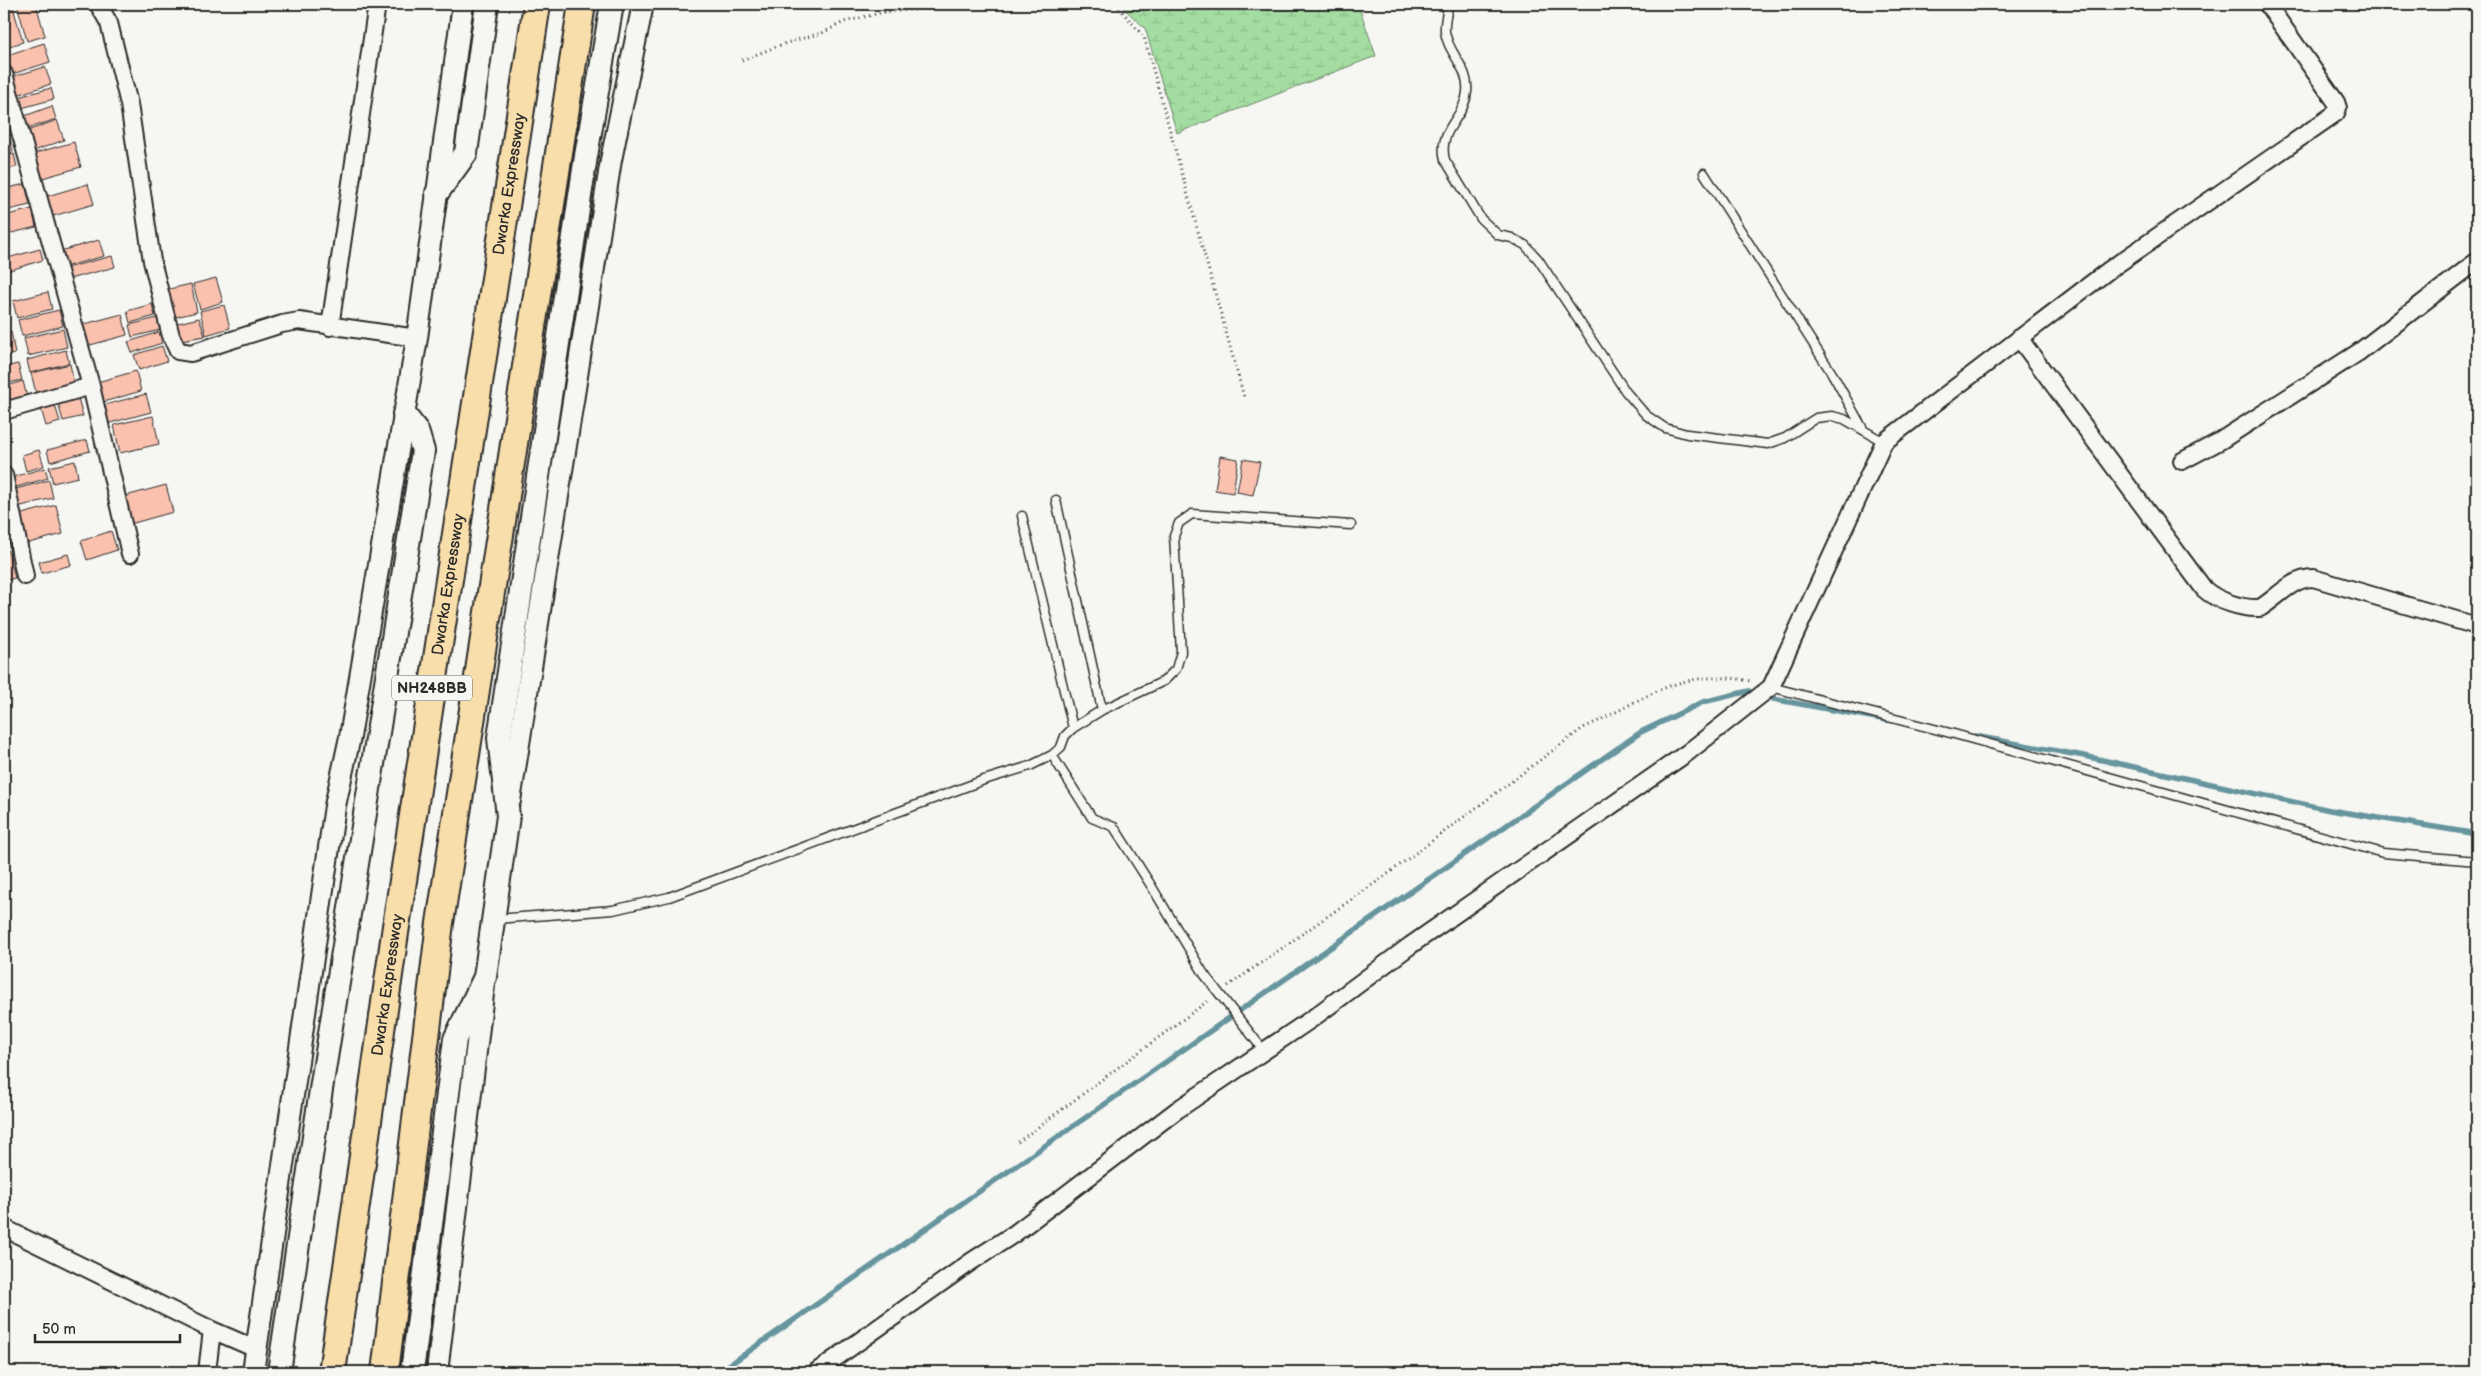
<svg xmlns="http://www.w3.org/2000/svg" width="2481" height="1376" font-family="'Balsamiq Sans',sans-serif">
<defs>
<pattern id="wetland-marsh" width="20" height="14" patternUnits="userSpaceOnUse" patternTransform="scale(1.25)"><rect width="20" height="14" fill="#a4dda1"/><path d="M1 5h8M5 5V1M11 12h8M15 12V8" fill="none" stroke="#8dbe8b"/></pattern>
</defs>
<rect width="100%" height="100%" fill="#f6f6f2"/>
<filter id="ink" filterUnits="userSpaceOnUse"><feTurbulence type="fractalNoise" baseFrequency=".02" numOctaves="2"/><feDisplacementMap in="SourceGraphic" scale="10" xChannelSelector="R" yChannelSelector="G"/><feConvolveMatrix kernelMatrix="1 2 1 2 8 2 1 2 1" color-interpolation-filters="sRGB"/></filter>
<g filter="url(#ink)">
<path fill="url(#wetland-marsh)" stroke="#688466" d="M1119,4H1358L1376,56L1177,133L1145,28Z"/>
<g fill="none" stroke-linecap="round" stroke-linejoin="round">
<path stroke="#66959e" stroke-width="5.5" d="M1773,699L1887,720
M1975,736L2084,756L2330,810L2477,834
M719,1372L1641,732L1703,702L1749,691"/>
</g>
<path fill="#f9c1ae" stroke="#2b2b2b" d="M12,4L23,42L4,48V5Z
M17,4H36L45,36L27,41Z
M44,43L50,62L9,75L4,56Z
M45,67L51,84L14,96L8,78Z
M51,88L54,99L18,109L15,98Z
M52,106L56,119L24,130L19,118Z
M57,120L64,140L31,152L24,132Z
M9,123L12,135L4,137V124Z
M10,139L13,152L4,155V140Z
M74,142L81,167L39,179L32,154Z
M14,154L17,167L4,170V157Z
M25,184L30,205L4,211V189Z
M88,184L94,204L50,217L44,197Z
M32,209L36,227L4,235V216Z
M99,240L104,256L61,268L57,252Z
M40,249L43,260L7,271L4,259Z
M112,256L115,267L69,279L66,268Z
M216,278L223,302L200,309L193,284Z
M191,284L197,312L171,318L165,290Z
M48,292L52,309L17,318L13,301Z
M152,304L155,316L130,323L127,311Z
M224,305L230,328L206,335L200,311Z
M59,310L63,326L22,336L18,320Z
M122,314L127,335L83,347L77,326Z
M157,318L160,330L132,337L129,325Z
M199,318L205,336L181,340L174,324Z
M63,329L67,347L28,356L24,338Z
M11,331L15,354L4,356V333Z
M159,332L162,343L132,353L128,342Z
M162,346L167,361L139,370L134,355Z
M66,350L69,363L30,373L27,360Z
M18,364L22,380L4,384V367Z
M70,364L74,384L36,393L31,373Z
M136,371L141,391L100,403L94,383Z
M23,381L27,397L4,405V387Z
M146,394L151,412L106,424L101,406Z
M78,398L83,416L63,421L58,403Z
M55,405L60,422L46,426L41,409Z
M153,416L159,444L120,453L114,425Z
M87,440L90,451L50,462L47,450Z
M39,450L44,466L26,471L22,455Z
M1220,456L1238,459L1233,493L1215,490Z
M1243,459L1260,462L1253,495L1237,492Z
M75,461L78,477L53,483L49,467Z
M45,468L48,478L13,488L9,478Z
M49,480L53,498L17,507L12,490Z
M166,485L173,512L130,524L122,497Z
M56,505L63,534L25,544L18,515Z
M111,531L117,550L87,560L81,541Z
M4,536L15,578L4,581Z
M68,554L71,565L42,573L39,562Z"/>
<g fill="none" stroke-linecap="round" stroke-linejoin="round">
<defs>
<path id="service" d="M1449,4C1447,12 1444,22 1445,31C1447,53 1470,68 1467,92C1465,118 1437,129 1445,160L1481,219L1498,235L1512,238L1525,245L1538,259L1626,392L1646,415L1665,428L1687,434L1768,444L1785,438L1816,418L1832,416L1844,419L1884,442
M1704,173L1833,375L1863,429
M1056,500L1102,710
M1022,516L1073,728
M1771,687L1954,734L2383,853L2477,861
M1052,755L1092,818L1114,827L1152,887L1204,974L1264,1051
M496,919L613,910L669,897L984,780L1030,766L1052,755L1061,747L1065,736L1073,728L1102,710L1164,681L1176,669L1181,652L1174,536L1179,523L1192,514L1351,525"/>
<path id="minor" d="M98,4L109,23L129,104L152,261L171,336L178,351L191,353L282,324L299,321L417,338
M4,74L91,386L130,554
M330,327L377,4
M2019,338L2204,589C2217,601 2242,609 2260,608C2277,598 2292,578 2313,578L2477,626
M4,411L91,386
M2182,461L2220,441L2359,352L2477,261
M4,475L25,576
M4,1228L212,1330L256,1349
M207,1372L212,1330
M816,1372L972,1261L1014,1234L1177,1110L1313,1018L1411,945L1687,753L1771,687L1884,442L2109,270L2336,113L2338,108L2336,102L2267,4"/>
<path id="tertiary" d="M510,801L611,160L643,4
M253,1372L335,806L350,737L417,338L463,4
M437,1372L484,986"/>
<path id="secondary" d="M437,193L466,153L487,4
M279,1372L322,1083L423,451L417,431L404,414
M412,1372L455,1039L485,977L508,816L499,738L586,156L612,4"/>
<g id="trunk">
<path id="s1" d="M332,1372L395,933L537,4"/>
<path d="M385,1372L440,923L582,4"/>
</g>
</defs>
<use href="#service" stroke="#2b2b2b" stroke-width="11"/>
<use href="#minor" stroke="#2b2b2b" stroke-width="20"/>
<use href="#tertiary" stroke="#2b2b2b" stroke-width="24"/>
<use href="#secondary" stroke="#2b2b2b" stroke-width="26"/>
<use href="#trunk" stroke="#2b2b2b" stroke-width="30"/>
<path stroke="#2b2b2b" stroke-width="3" stroke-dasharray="1 4" stroke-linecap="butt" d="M1116,4L1144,37L1244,397
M884,12L892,4
M742,60L786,43L822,33L844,22L884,12L989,4
M1228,986L1385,876L1583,728C1647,700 1675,667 1751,681
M1018,1142L1209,1000"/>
<use href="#service" stroke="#f6f6f2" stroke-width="8"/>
<use href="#minor" stroke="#f6f6f2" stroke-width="16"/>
<use href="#tertiary" stroke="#f6f6f2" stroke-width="20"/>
<use href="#secondary" stroke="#f6f6f2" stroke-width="22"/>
<use href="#trunk" stroke="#f8deab" stroke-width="26"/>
</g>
</g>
<g text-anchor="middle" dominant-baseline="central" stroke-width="4" stroke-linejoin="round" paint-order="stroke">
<rect fill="#f6f6f2" stroke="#686867" stroke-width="1" x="392" y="675.5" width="80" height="25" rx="4"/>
<g font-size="15" font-weight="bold" fill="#2b2b2b">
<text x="432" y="688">NH248BB</text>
</g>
<g font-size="16" fill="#2b2b2b" stroke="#f6f6f2">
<text stroke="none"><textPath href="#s1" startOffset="1201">Dwarka Expressway</textPath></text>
<text stroke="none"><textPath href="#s1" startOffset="796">Dwarka Expressway</textPath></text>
<text stroke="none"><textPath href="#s1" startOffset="391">Dwarka Expressway</textPath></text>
</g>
</g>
<rect width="2481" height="1376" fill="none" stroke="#f6f6f2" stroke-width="20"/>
<rect x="10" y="10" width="2461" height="1356" fill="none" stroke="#2b2b2b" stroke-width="2" filter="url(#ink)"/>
<path d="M35 1334v8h145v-8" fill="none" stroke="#2b2b2b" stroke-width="2.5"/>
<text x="42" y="1334" font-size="15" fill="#2b2b2b" stroke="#f6f6f2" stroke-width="4" paint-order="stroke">50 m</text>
</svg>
